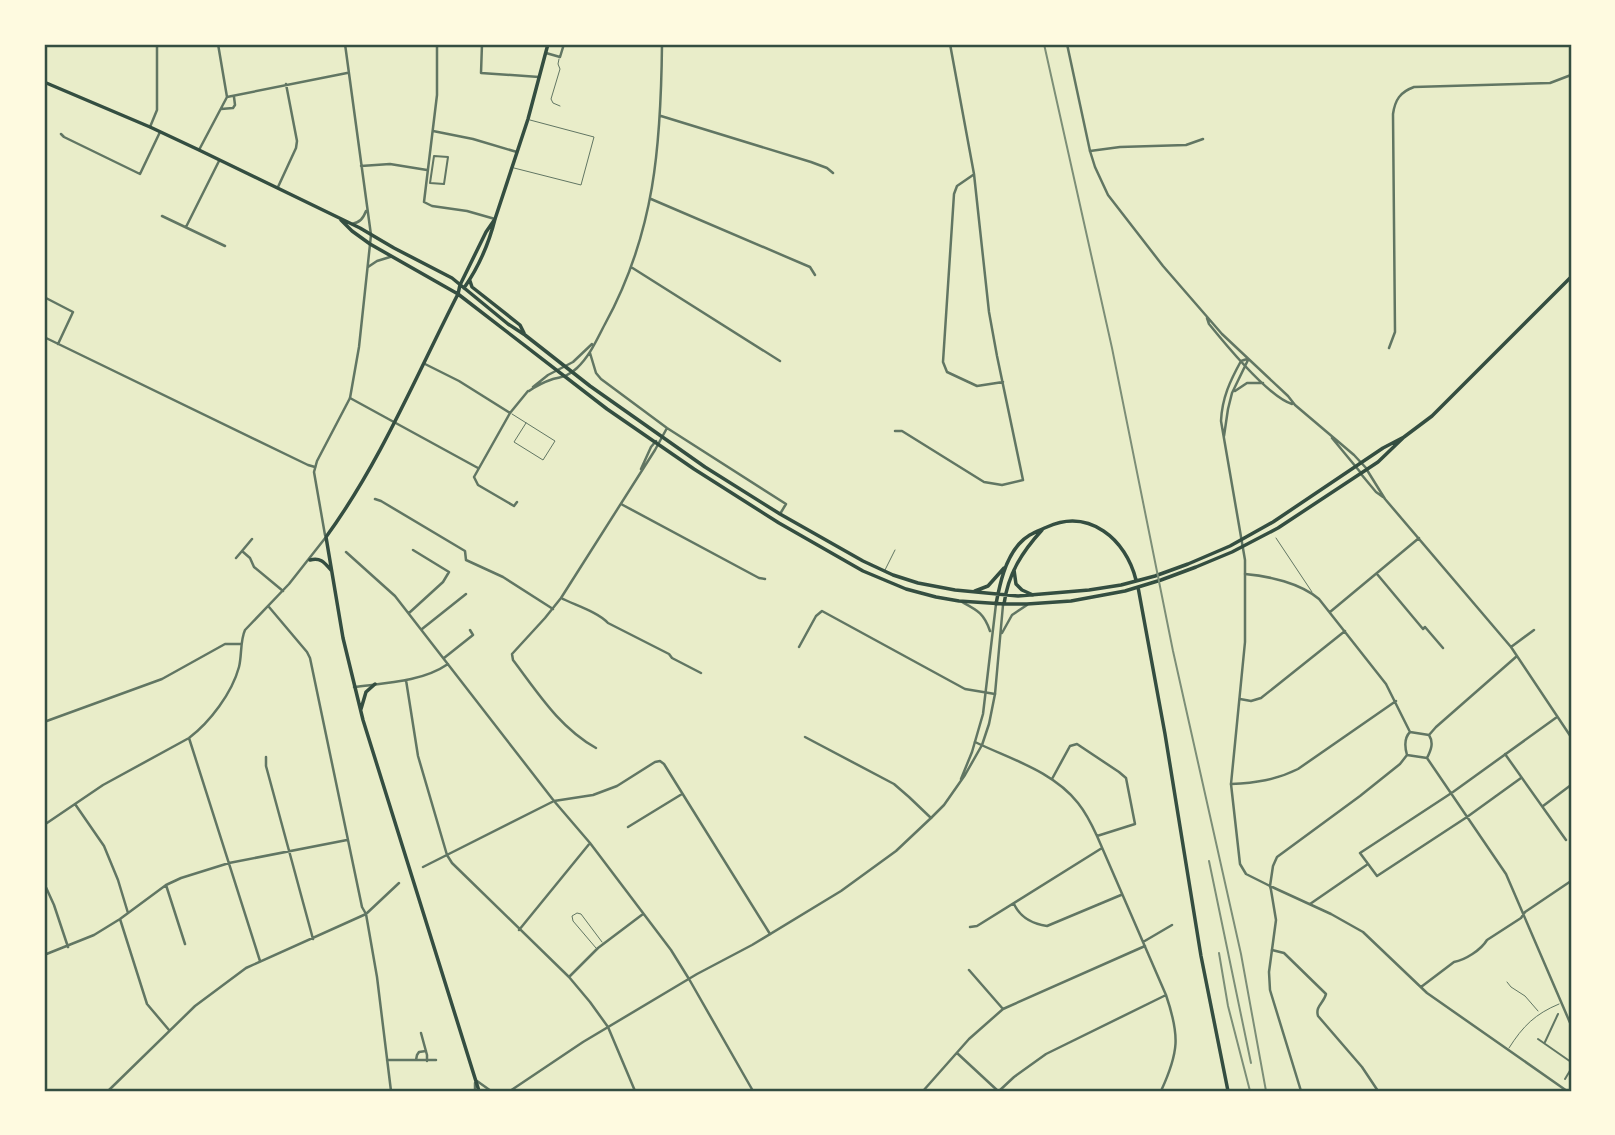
<svg xmlns="http://www.w3.org/2000/svg" width="1615" height="1135" font-family="Overpass,sans-serif">
<rect width="100%" height="100%" fill="#e9edc9"/>
<g fill="none" stroke-linecap="round" stroke-linejoin="round">
<path stroke="#617663" stroke-width="1" d="M559,59L558,64L560,69L551,99L553,103L560,106
M514,168L581,185L594,137L530,120
M512,414L555,441L543,460L514,442L526,423
M1276,538L1312,592
M885,570L895,550
M596,948L573,921L572,916L577,913L581,914L602,942
M1507,982L1511,987L1525,996L1538,1011
M1509,1048C1523,1026 1535,1014 1559,1004"/>
<path stroke="#617663" stroke-width="2" d="M434,156L448,157L444,184L430,183Z
M1538,1039L1571,1062
M1545,1042L1558,1014
M1565,1079L1571,1069"/>
<path stroke="#617663" stroke-width="2.5" d="M345,44L371,235
M437,44V95L424,202L432,206L467,211L495,219
M482,44L481,73L539,77
M546,53L560,57L564,44
M227,97L347,73
M221,109L233,108L235,105L234,97
M661,116L811,162L827,168L833,173
M150,127L157,110V44
M433,131L473,139L517,152
M61,134L64,137L140,174L160,132
M199,150L227,97L218,44
M1090,151L1120,147L1186,145L1203,139
M361,166L390,164L427,170
M973,175L957,186L954,194L943,362L947,372L977,386L1003,382
M278,187L296,148L297,141L286,84
M651,199L810,267L815,275
M162,216L225,246
M352,224C360,222 363,219 366,211
M186,227L219,161
M631,267L780,361
M44,297L73,312L58,344
M44,337L308,465L315,467
M1389,348L1395,332L1393,114C1395,100 1400,92 1414,87L1550,83L1571,75
M590,353L596,373L601,379L667,428L786,504L780,514
M425,364L459,381L510,413
M533,387L548,375L573,362L592,344
M529,391C536,386 544,382 553,379C562,377 569,376 577,368C590,356 597,339 605,324C655,233 661,144 662,44
M350,398L478,468
M895,431H902L984,482L1002,485L1023,480L997,356L989,312L974,174L950,44
M641,469L651,447L656,441
M1367,470L1385,499L1511,647L1571,737
M1361,474L1376,492L1383,497
M375,499L381,501L465,551L466,560L503,577L553,609
M517,502L514,506L478,485L474,477L510,413L528,391
M621,504L759,578L765,579
M252,539L242,551L250,558L254,567L283,591
M346,552L395,596L554,801L590,843L671,950L689,979
M236,558L242,551
M1245,574C1269,576 1300,583 1319,599L1386,684L1410,732
M1377,574L1423,629L1425,627L1443,648
M561,598C575,605 598,612 608,623L669,654L672,658L701,673
M269,607L307,652L310,658L362,907L366,914L377,977L391,1091
M1330,612L1419,538
M409,613L443,582L449,572L413,550
M422,629L466,594
M799,647L816,616L822,611L965,689L995,694
M1511,647L1534,630
M444,658L473,635L470,630
M406,680L418,756L447,855L452,863L569,977L590,1002L608,1027L635,1091
M354,687C385,683 422,682 448,664
M1240,699L1251,701L1261,698L1345,631
M44,722L162,679L225,644H241
M1410,732L1429,735
M1429,735L1436,727L1517,656
M805,737L894,784L909,797L931,818
M189,738L260,961
M975,742C1010,759 1053,771 1078,803C1086,813 1092,825 1097,836L1166,995C1180,1036 1179,1052 1161,1091
M596,748C559,727 538,693 513,660L512,654L545,618L561,598L655,450L667,428
M1505,754L1566,840
M1407,755L1400,764L1360,796L1277,857L1273,866L1270,886L1331,914L1363,932L1427,993L1567,1091
M1407,755C1405,748 1404,738 1410,732
M1407,755L1427,758
M266,757V766L313,939
M1427,758L1506,874L1571,1025
M1427,758C1431,750 1434,743 1429,735
M1521,778L1467,817L1377,876L1360,853L1453,792L1557,717
M1052,779L1070,746L1077,744L1119,772L1126,778L1135,824L1097,836
M1231,784C1255,783 1276,780 1298,769L1396,701
M75,804L104,846L118,880L128,913
M1543,806L1571,785
M44,825L103,785L189,738C210,722 232,693 239,667C242,655 240,641 245,630L289,584L326,537
M628,827L682,794
M423,867L554,801L593,795L617,786L655,762L660,761L664,764L770,934
M44,883L54,905L68,947
M166,885L185,944
M1014,904C1020,917 1033,924 1047,926L1121,895
M1310,904L1368,864
M120,919L147,1004L169,1030
M970,927L977,926L1102,848
M519,930L590,843
M1143,942L1172,925
M1272,950L1284,953L1326,994C1324,1003 1315,1006 1318,1016L1362,1067L1378,1091
M44,955L94,935L120,919L166,885L181,878L229,863L347,840
M969,970L1003,1009
M569,977L598,948L643,914
M1421,987L1454,962C1465,960 1481,950 1487,940L1521,918L1525,912L1571,881
M421,1033L427,1055V1061
M957,1053L998,1091
M387,1060H436
M416,1060L417,1055L419,1052L426,1051
M108,1091L195,1006L246,968L366,914L399,883
M923,1091L969,1039L1003,1009L1145,946
M999,1091L1014,1077L1046,1054L1166,995"/>
<path stroke="#617663" stroke-width="2.5" d="M1067,44L1090,151L1095,167L1108,195L1163,266L1222,334L1288,396L1295,405L1354,455L1367,469
M368,267L377,261L390,257
M1207,318L1209,324C1226,345 1269,397 1292,404
M1247,359L1241,361C1230,381 1222,398 1221,421L1245,560V642L1231,784L1240,864L1246,874L1270,886L1271,890L1276,920L1269,972L1270,990L1301,1091
M1235,391L1247,383H1263
M1224,436L1228,409L1232,393L1248,360
M1332,438L1361,473
M325,535L314,472L317,461L350,398L359,347L371,235
M962,602C977,610 984,613 990,631
M1002,633L1012,615L1027,605
M961,779L972,752L983,714L996,604
M689,979L753,1091
M477,1081L491,1091
M475,1091V1083
M510,1091L583,1042L697,974L752,945L841,891L896,851L931,818L944,805L965,775L982,745L989,724L995,694L1003,605"/>
<path stroke="#344e41" stroke-width="3.5" d="M44,82L150,127L199,150L360,228L394,248L452,278L508,324L525,335L590,386L705,467L780,514L863,561L893,575L918,583L955,590L1018,596L1089,590L1121,585L1155,576L1188,564L1230,546L1273,522L1383,448L1404,437
M341,220L352,231L370,244L458,294L607,409L694,469L779,523L863,571L906,589L936,597L959,601L1004,604H1027L1071,601L1125,591L1161,580L1196,567L1232,552L1278,528L1378,462L1404,437L1432,416L1571,277
M470,281L472,287L520,325L524,333
M464,288C478,268 489,243 495,219L528,119L548,44
M310,560C320,557 324,562 331,570
M1014,570L1016,584L1022,590L1033,595
M1138,587L1165,734L1201,956L1228,1091
M975,591L988,586L1004,568
M996,604C1000,583 1005,560 1019,544C1028,534 1036,532 1047,527C1089,508 1126,539 1136,580
M1004,604C1008,574 1022,552 1042,530
M361,709L366,692L375,684
M479,1091L363,720L343,638L326,537C380,463 416,376 458,294L460,285L486,232L495,219"/>
<path stroke="#7c8e77" stroke-width="2" d="M1044,44L1112,348L1173,651L1241,954L1266,1091
M1209,861L1251,1063
M1219,953L1228,1006L1250,1091"/>
</g>
<rect width="1615" height="1135" fill="none" stroke="#fefae0" stroke-width="91"/>
<rect x="46" y="46" width="1524" height="1044" fill="none" stroke="#344e41" stroke-width="2.5"/>
</svg>
